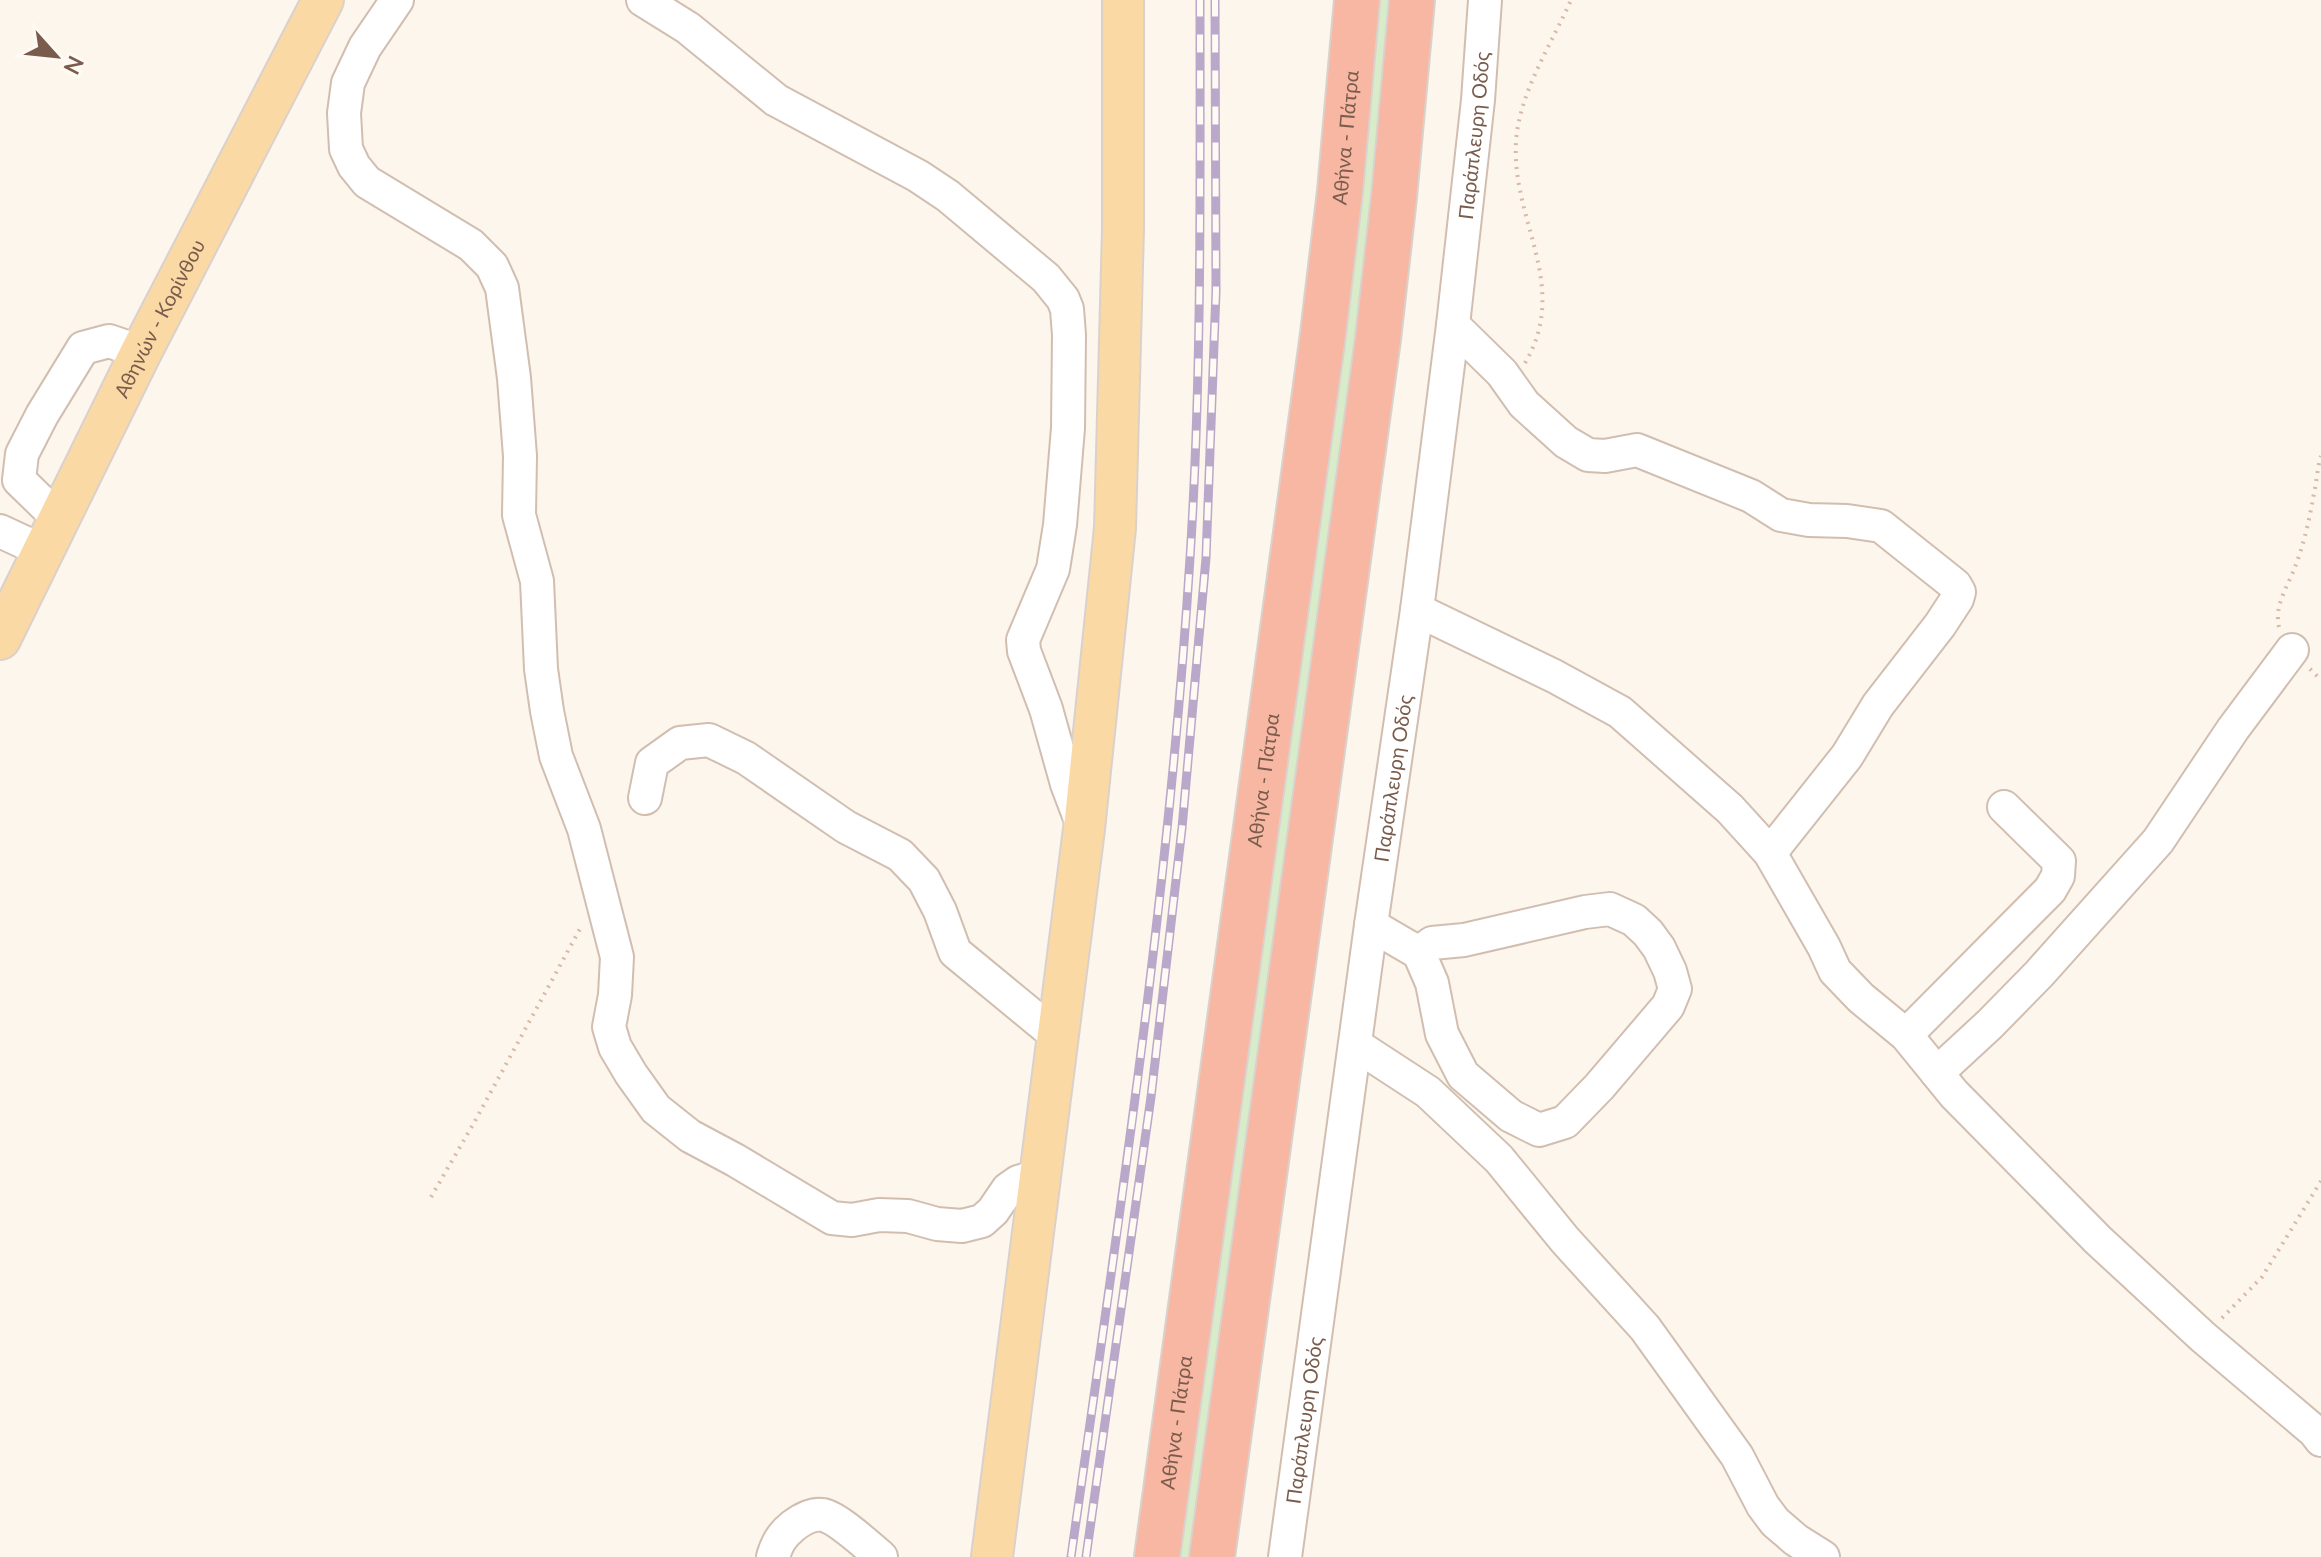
<svg xmlns="http://www.w3.org/2000/svg" width="2321" height="1557" font-family="Lato,sans-serif">
<rect width="100%" height="100%" fill="#fdf6ec"/>
<path fill="#d8ecc9" d="M1378,0H1390L1367,246L1356,335L1190,1557H1178Z"/>
<g fill="none" stroke-linecap="round" stroke-linejoin="round">
<defs>
<g id="minor">
<path d="M397,0L365,47L348,83L344,113L346,149L354,166L367,182L471,245L492,266L502,288L514,378L520,456L519,515L537,581L541,669L547,711L556,756L584,829L617,957L615,995L609,1027L615,1047L631,1074L656,1109L690,1136L735,1160L832,1218L852,1220L879,1215L908,1216L937,1224L962,1226L982,1221L993,1211L1008,1189L1018,1182L1041,1175"/>
<path d="M643,0L688,28L776,100L918,176L948,196L1046,278L1063,299L1067,309L1069,335L1068,428L1060,525L1053,569L1023,640L1024,651L1046,709L1067,784L1083,826"/>
<path d="M1453,325L1502,373L1524,404L1566,442L1588,455L1605,456L1637,450L1751,496L1781,515L1809,520L1847,521L1881,526L1955,585L1959,592L1957,599L1940,625L1878,705L1847,756L1770,853"/>
<path d="M59,519L19,480L22,454L42,415L83,348L109,341L141,352"/>
<path d="M0,531L43,551"/>
<path d="M1417,610L1554,676L1620,712L1730,809L1770,853L1824,947L1835,971L1861,998L1906,1035L1954,1094L2098,1240L2203,1337L2314,1431L2321,1440"/>
<path d="M645,798L652,763L680,743L709,740L746,758L846,827L900,855L924,880L940,911L955,952L1057,1036"/>
<path d="M1371,925L1419,953L1432,983L1442,1034L1463,1075L1511,1116L1539,1130L1565,1122L1599,1087L1668,1006L1675,989L1670,971L1659,948L1648,933L1634,920L1610,909L1585,912L1464,940L1432,943L1419,953"/>
<path d="M1906,1035L2050,890L2058,876L2059,861L2004,807"/>
<path d="M1356,1045L1428,1092L1499,1159L1565,1240L1645,1328L1737,1456L1763,1506L1775,1522L1796,1540L1823,1557"/>
<path d="M1937,1073L1990,1024L2039,974L2158,841L2233,729L2292,650"/>
<path d="M773,1557C777,1543 782,1535 793,1526C802,1519 812,1513 823,1515C838,1518 869,1547 881,1557"/>
<path id="s1" d="M1285,1557L1371,925L1417,610L1453,325L1478,100L1485,0"/>
</g>
<g id="major">
<path id="s2" d="M0,639L141,352L323,0"/>
<path d="M992,1557L1084,829L1115,528L1123,229V0"/>
</g>
<g id="highway">
<path id="s3" d="M1157,1557L1323,334L1340,191L1357,0"/>
<path d="M1212,1557L1378,339L1394,197L1412,0"/>
</g>
</defs>
<use href="#minor" stroke="#d1beb0" stroke-width="36"/>
<use href="#major" stroke="#dad1cd" stroke-width="44"/>
<use href="#highway" stroke="#dad1cd" stroke-width="48"/>
<path stroke="#d9b8a5" stroke-width="4" stroke-dasharray="2 6" stroke-linecap="butt" d="M1525,363C1571,286 1511,220 1516,142C1519,93 1551,45 1571,0
M2279,627C2274,605 2288,586 2295,567C2304,544 2310,517 2314,493C2317,481 2317,468 2321,456
M2310,669L2321,680
M431,1197L475,1121L581,927
M2222,1318L2262,1277L2321,1181"/>
<use href="#minor" stroke="#fff" stroke-width="32"/>
<use href="#major" stroke="#fbd9a5" stroke-width="40"/>
<use href="#highway" stroke="#f7b7a3" stroke-width="44"/>
<defs>
<path id="rail" d="M1071,1557C1118,1225 1169,893 1190,558C1202,372 1200,186 1200,0
M1086,1557L1151,1097L1182,828L1206,558L1216,291L1215,0"/>
</defs>
<use href="#rail" stroke="#b9a8c9" stroke-width="9"/>
<use href="#rail" stroke="#fffaf3" stroke-width="6" stroke-dasharray="18" stroke-linecap="butt"/>
</g>
<g text-anchor="middle" dominant-baseline="central" stroke-width="6" stroke-linejoin="round" paint-order="stroke">
<g font-size="20" fill="#7a5c4d" stroke="#fffaf3">
<text stroke="none"><textPath href="#s3" startOffset="1432">Αθήνα - Πάτρα</textPath></text>
<text stroke="none"><textPath href="#s1" startOffset="1434">Παράπλευρη Οδός</textPath></text>
<text stroke="none"><textPath href="#s2" startOffset="358">Αθηνών - Κορίνθου</textPath></text>
<text stroke="none"><textPath href="#s3" startOffset="784">Αθήνα - Πάτρα</textPath></text>
<text stroke="none"><textPath href="#s1" startOffset="786">Παράπλευρη Οδός</textPath></text>
<text stroke="none"><textPath href="#s3" startOffset="136">Αθήνα - Πάτρα</textPath></text>
<text stroke="none"><textPath href="#s1" startOffset="138">Παράπλευρη Οδός</textPath></text>
</g>
</g>
<g transform="translate(56 56) rotate(117)" stroke="#fffaf3" stroke-width="6" paint-order="stroke">
<path d="M0-6L14 30L0 20L-14 30Z" fill="#7a5c4d"/>
<text y="-12" font-size="22" font-weight="bold" text-anchor="middle" fill="#7a5c4d">N</text>
</g>
</svg>
